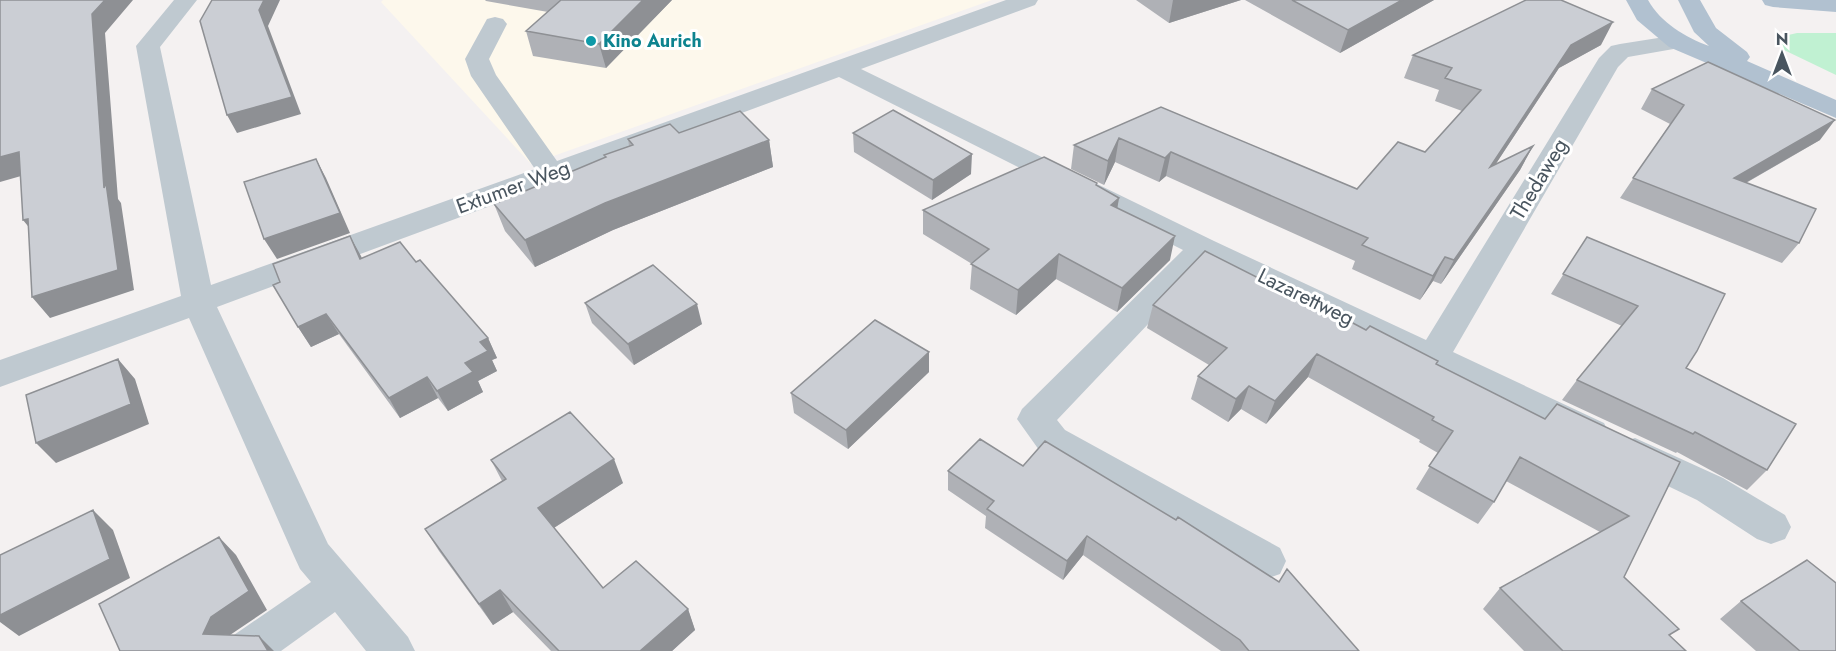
<svg xmlns="http://www.w3.org/2000/svg" width="1836" height="651" font-family="Jost,sans-serif">
<rect width="100%" height="100%" fill="#f4f1f1"/>
<path fill="#fdf8ec" d="M383,0H992L531,164L381,2Z"/>
<path fill="#c0f1d2" d="M1797,33H1836V75L1784,50L1780,42L1784,36Z"/>
<g fill="none" stroke-linecap="round" stroke-linejoin="round">
<path fill="#bfc9d0" fill-rule="evenodd" d="M174,0H197L160,47L211,285L535,169L471,76L465,59L487,19L495,17L503,19L507,24L489,59L496,75L557,161L1006,0H1038L1035,5L861,69L1214,241L1426,340L1599,58L1611,46L1620,44L1677,35L1685,37L1689,42L1685,47L1628,57L1618,67L1453,352L1604,423L1609,433L1604,443L1591,447L1578,443L1207,262L1057,420L1065,430L1280,548L1286,561L1280,574L1266,579L1252,574L1039,450L1017,419L1022,409L1183,250L839,77L217,307L328,544L408,637L415,651H366L335,612L281,651H224L231,637L311,582L300,569L294,556L189,318L0,387V360L181,296L136,46Z
M1635,438L1723,478L1785,515L1791,527L1785,539L1771,544L1757,539L1697,500L1622,464L1616,453L1622,442Z"/>
<path fill="#b1c1d0" fill-rule="evenodd" d="M1626,0H1648C1661,23 1685,37 1709,46L1694,32L1678,0H1700L1716,28L1747,52L1750,57L1747,61L1836,100V118L1669,47L1637,20Z
M1762,0H1836V12L1773,7L1765,5Z"/>
</g>
<path fill="#afb1b6" d="M485,0H672L606,68L533,56L526,31L548,12L486,1Z
M1136,0H1241L1169,23Z
M1245,0H1434L1340,53Z
M1601,45L1559,68L1495,165L1533,146L1520,170L1441,284L1433,281L1420,300L1352,269L1355,261L1166,176L1159,182L1115,162L1104,185L1071,169L1074,145L1161,107L1357,189L1425,152L1462,111L1435,101L1439,90L1404,78L1413,55Z
M1652,89L1820,140L1746,183L1799,243L1782,263L1620,198L1670,124L1641,109Z
M679,133L769,140L773,167L613,230L535,267L505,231L494,204L605,158L604,155L629,146L628,139Z
M853,133L971,174L932,200L854,152Z
M1097,183L1096,186L1119,198L1117,208L1170,260L1117,312L1056,279L1016,315L970,289L972,264L923,234V210Z
M1587,237L1686,368L1767,470L1747,490L1677,452L1676,453L1562,400L1577,380L1622,326L1551,294Z
M362,259L416,262L488,338L497,358L492,360L497,371L478,381L483,392L448,411L438,398L400,418L339,334L311,347L298,327L280,282Z
M1284,291L1437,364L1545,419L1680,462L1624,577L1671,637L1686,651H1524L1483,609L1500,588L1600,532L1506,481L1494,502L1478,524L1416,489L1438,453L1419,442L1420,440L1308,377L1266,424L1241,409L1228,422L1191,399L1198,376L1209,365L1147,328L1153,305Z
M585,303L702,324L634,365L592,323Z
M929,372L848,449L794,413L791,393Z
M491,460L623,483L554,528L603,588L688,609L695,630L672,651H551L513,612L493,625L439,551L425,529L502,481Z
M1023,466L1359,651H1221L1083,555L1063,580L985,528L986,516L948,490V471Z
M1741,601L1836,651H1756L1720,619Z"/>
<path fill="#8e9094" d="M105,0H133L105,33L118,199L121,203L134,290L50,318L32,297L92,14Z
M264,0H280L268,26L301,114L237,133L227,115L259,10Z
M643,0H672L606,68L599,44Z
M1173,0H1241L1169,23Z
M1402,0H1434L1340,53L1348,30Z
M1613,22L1601,45L1559,68L1478,191L1490,167L1571,45Z
M1835,120L1820,140L1719,198L1734,178Z
M1119,138L1115,162L1104,185L1108,161Z
M769,140L773,167L613,230L535,267L525,240L605,203Z
M1533,146L1520,170L1441,284L1454,260Z
M19,152L35,172L0,182V157Z
M1171,152L1166,176L1159,182L1165,158Z
M972,154L971,174L932,200L933,180Z
M316,159L326,178L350,233L277,259L264,239Z
M1119,198L1115,222L1111,205Z
M28,219L40,241L23,220Z
M350,236L361,256L371,280L360,259Z
M1175,236L1170,260L1117,312L1122,288Z
M1059,254L1056,279L1016,315L1018,290Z
M1445,257L1433,281L1420,300L1433,276Z
M697,304L702,324L634,365L628,344Z
M326,314L339,334L311,347L298,327Z
M488,338L497,358L492,360L497,371L478,381L483,392L448,411L437,391L465,363L480,342Z
M929,352V372L848,449L846,430Z
M1317,354L1308,377L1266,424L1275,401Z
M118,359L135,379L149,424L56,463L36,443Z
M427,377L438,398L400,418L389,398Z
M1249,386L1241,409L1228,422L1236,399Z
M614,459L623,483L549,531L538,508Z
M93,510L113,530L130,578L19,636L0,622V615Z
M1087,536L1083,555L1063,580L1067,561Z
M219,537L236,555L267,610L230,635L203,634Z
M500,590L513,612L493,625L479,604Z
M688,609L695,630L672,651H640Z
M259,636L274,651H268Z"/>
<path fill="#cbced4" stroke="#8e9094" stroke-width="1.5" d="M0,0H105L92,14L104,188L106,183L118,270L32,297L28,219L23,220L19,152L0,157Z
M212,0H264L259,10L292,97L227,115L200,21Z
M561,0H643L599,44L526,31Z
M1292,0H1402L1348,30Z
M1526,0H1561L1613,22L1571,45L1490,167L1533,146L1454,260L1445,257L1433,276L1362,245L1368,238L1171,152L1165,158L1119,138L1108,161L1074,145L1161,107L1357,189L1398,142L1425,152L1481,90L1445,78L1452,68L1413,55Z
M1708,62L1835,120L1734,178L1816,209L1799,243L1633,178L1684,105L1652,89Z
M893,110L972,154L933,180L853,133Z
M740,111L769,140L605,203L525,240L494,204L606,157L604,155L633,145L628,139L670,124L679,133Z
M1044,157L1097,183L1096,185L1119,198L1111,205L1175,236L1122,288L1059,254L1018,290L971,264L989,249L923,210Z
M316,159L340,213L264,239L244,182Z
M350,236L360,259L400,242L416,262L420,260L488,338L480,342L488,351L465,363L473,372L437,391L427,377L389,398L326,314L298,327L273,285L280,282L273,264Z
M1587,237L1725,294L1697,351L1686,368L1796,424L1767,470L1695,432L1693,434L1577,380L1638,306L1563,274Z
M1205,251L1284,291L1287,288L1366,330L1370,326L1438,361L1436,364L1545,419L1557,404L1680,462L1624,577L1679,629L1669,635L1686,651H1563L1500,588L1629,516L1520,457L1494,502L1429,466L1453,431L1432,420L1434,417L1317,354L1275,401L1249,386L1236,399L1198,376L1227,348L1153,305Z
M653,265L697,304L628,344L585,303Z
M875,320L929,352L846,430L791,393Z
M118,359L131,404L36,443L26,395Z
M570,412L614,459L538,508L603,588L636,561L688,609L640,651H559L500,590L479,604L425,529L506,479L491,460Z
M980,439L1023,466L1045,441L1176,520L1178,517L1279,582L1287,569L1359,651H1249L1240,640L1087,536L1067,561L987,509L994,501L948,471Z
M93,510L110,559L0,615V555Z
M219,537L249,591L211,617L203,634L259,636L268,651H120L99,604Z
M1807,560L1836,583V651H1800L1741,601Z"/>
<circle fill="#0f9aa8" stroke="#fff" stroke-width="2" cx="591" cy="41" r="6"/>
<g text-anchor="middle" dominant-baseline="central" stroke-width="6" stroke-linejoin="round" paint-order="stroke">
<g font-size="18" font-weight="bold" fill="#0d838f" stroke="#fff" text-anchor="start">
<text x="603" y="41">Kino Aurich</text>
</g>
<g font-size="21" fill="#49555f" stroke="#fff">
<text transform="translate(1539 179) rotate(-59)">Thedaweg</text>
<text transform="translate(513 187) rotate(-20)">Extumer Weg</text>
<text transform="translate(1306 297) rotate(26)">Lazarettweg</text>
</g>
</g>
<g transform="translate(1782 54)" stroke="#ffffff" stroke-width="4.5" paint-order="stroke">
<path d="M0-4.5L10 22L0 15L-10 22Z" fill="#49555f"/>
<text y="-9" font-size="16" font-weight="bold" text-anchor="middle" fill="#49555f">N</text>
</g>
</svg>
